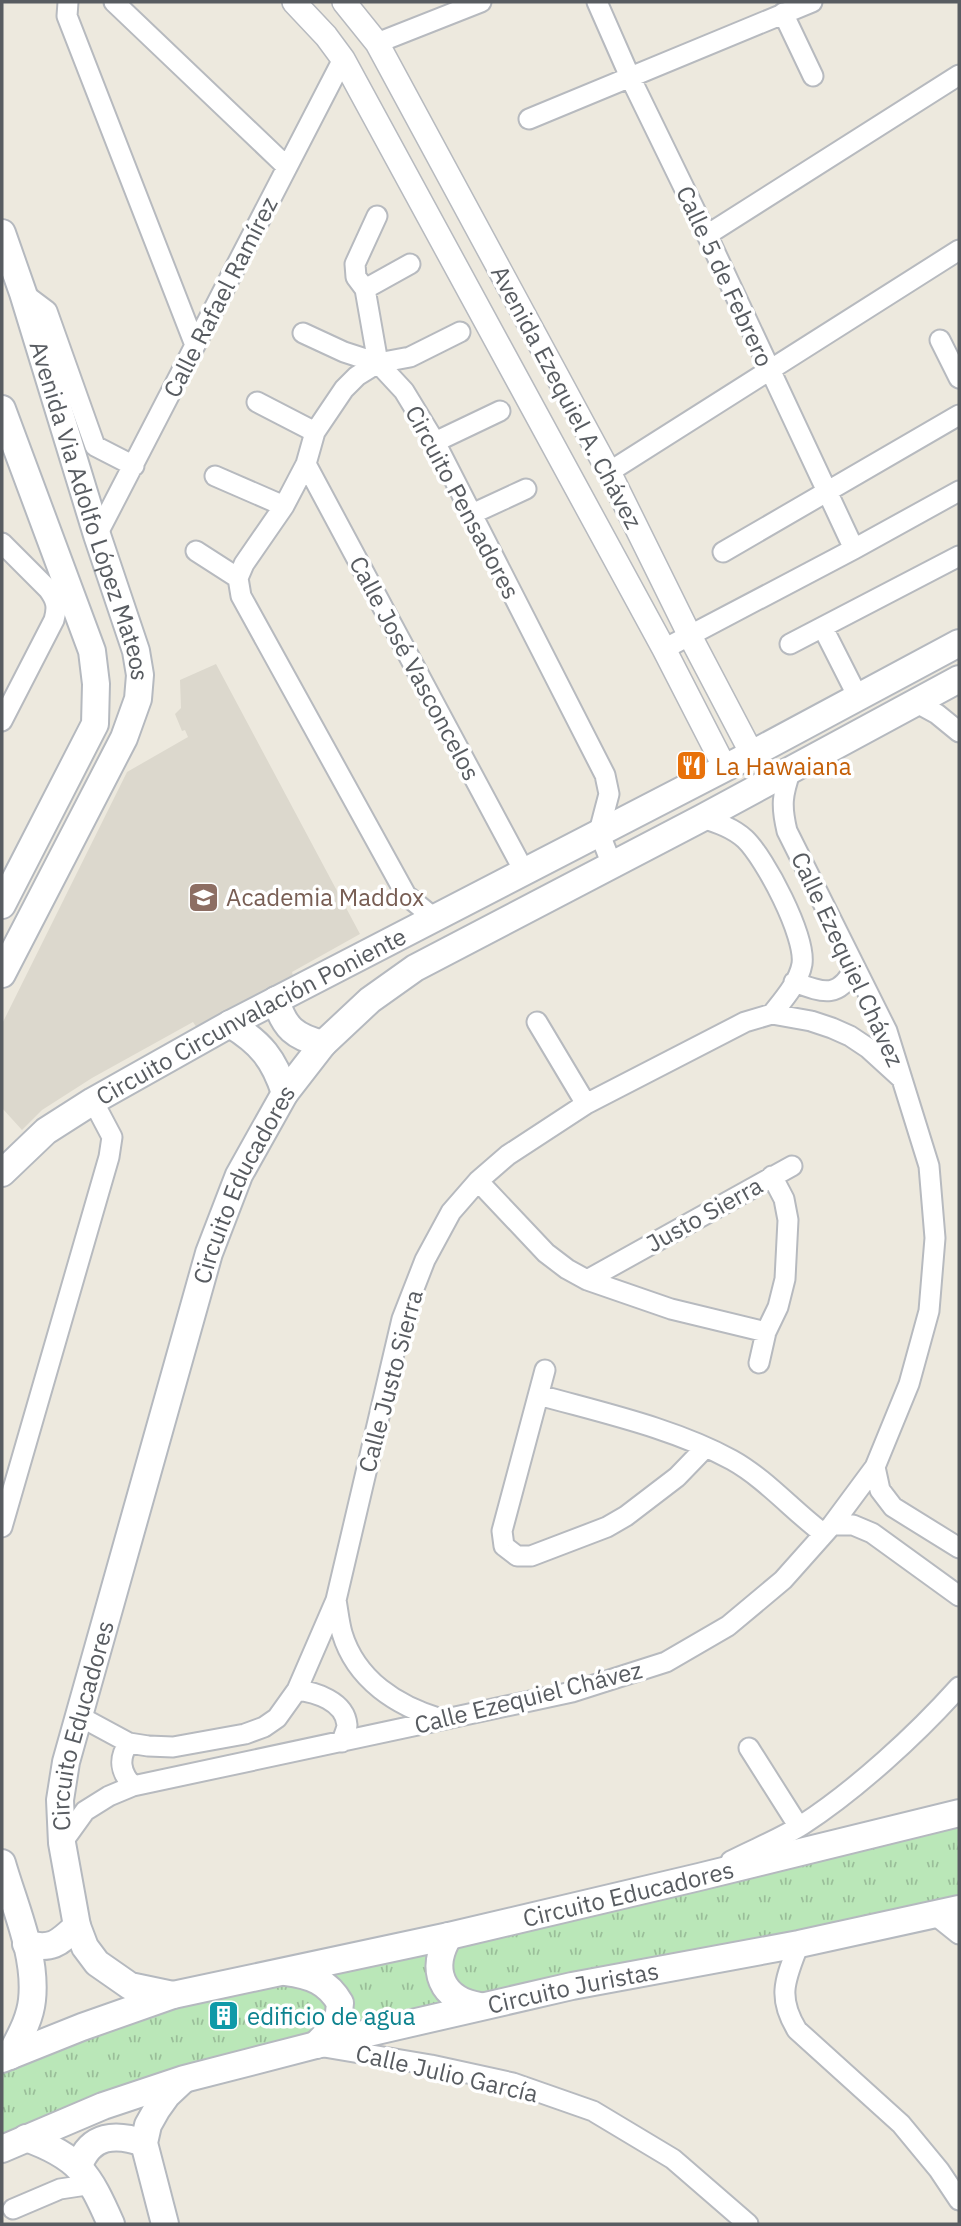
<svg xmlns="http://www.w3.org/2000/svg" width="961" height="2226" font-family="'IBM Plex Sans',sans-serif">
<defs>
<pattern id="grass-tufts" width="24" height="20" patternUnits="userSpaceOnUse" patternTransform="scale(1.75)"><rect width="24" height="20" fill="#bae7b8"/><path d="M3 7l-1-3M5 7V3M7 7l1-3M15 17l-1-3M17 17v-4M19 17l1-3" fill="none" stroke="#9abe99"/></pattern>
</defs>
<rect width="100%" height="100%" fill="#ede9de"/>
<path fill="#dcd8cd" d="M216,664L360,934L292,972L294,980L199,1031L193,1022L92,1078L42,1110L22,1130L2,1108V1024L127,772L188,737L185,730L182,731L175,714L181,708L180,680Z"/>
<path fill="url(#grass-tufts)" d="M959,1804V1903L485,1998L2,2148V2059L82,2027Z"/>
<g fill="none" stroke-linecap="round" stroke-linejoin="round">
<defs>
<path id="minor" d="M68,2L67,16L195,345
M114,2L286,166
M597,2L630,77L707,235L854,549
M783,13L813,76
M377,43L481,2
M529,119L812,2
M377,216L355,264L356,277L365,289L378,363
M707,235L959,75
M365,289L410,264
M23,293L47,311L95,446L134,466
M303,333L344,352L378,363L404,391L435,442L605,775L609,794L599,832L612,865
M940,340L959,378
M257,402L315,432
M435,442L500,411
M306,464L524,871
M609,472L959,250
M215,476L284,506
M472,514L526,489
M97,535L343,59
M2,543L48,589L60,594
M196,551L238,578
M723,552L959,415
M823,628L858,697
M790,644L959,556
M664,649L854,549L959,491
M915,702L937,714L959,732
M2,721L54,620C58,606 56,600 48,589
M702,818C718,823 733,828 745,839C765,858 806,936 802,964C799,982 783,1000 772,1014
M434,918L406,895L241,596L238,578L244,564L284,506L306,464L315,432L344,389L357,376L378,363L410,357L460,332
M794,982C824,993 839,999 855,967
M537,1022L586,1104
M478,1181L546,1253L567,1269L587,1280L671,1309L766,1332
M587,1280L792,1166
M759,1363L766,1332L778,1307L785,1279L788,1220L784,1199L772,1176
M545,1370L502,1531L504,1546L517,1556H531L607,1527L626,1516L677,1477L705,1448
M539,1395C603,1413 673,1428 732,1460C766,1479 793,1511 824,1534
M875,1467L880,1490L893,1507L959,1548
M832,1525H853L872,1533L959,1596
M2,1527L109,1157L112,1137L93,1101
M336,1600C338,1611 339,1622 342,1633C356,1680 397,1706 441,1719
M297,1690C315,1692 345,1701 347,1725C347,1729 343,1737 342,1742
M79,1716L129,1743L148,1746L173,1747L245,1734L264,1727L277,1718L297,1690L336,1600L402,1319L425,1260L451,1212L478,1181L508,1155L586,1104L745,1022L772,1014L811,1021L832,1028L850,1036L868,1048L902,1079
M129,1743C118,1758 120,1772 133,1786
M749,1748L799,1827
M62,1843L85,1811L109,1796L133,1786L572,1692L666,1662L728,1626L783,1580L832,1525L875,1467L909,1384L929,1311L935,1238L929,1166L887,1031L787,831C781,806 782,795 791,770
M731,1861C754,1849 780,1839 802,1825C856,1790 916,1735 959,1687
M934,1914L959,1934
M799,1944C786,1978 776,1996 797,2030L901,2124L939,2170L959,2200
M324,2047L431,2065L513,2083L593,2111L673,2159L748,2224
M13,2209L60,2189L93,2184"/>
<path id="tertiary" d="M294,2L326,36L343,59L664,649L724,766
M344,2L377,43L609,472L690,636L752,754"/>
<g id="secondary">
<path id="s1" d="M2,233L23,293L97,535L136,651L140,675L138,699L124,738L2,974"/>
<path d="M2,409L92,651L96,684L95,724L2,905"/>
<path d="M276,1000C284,1028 295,1037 323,1044"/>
<path d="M230,1024C261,1043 274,1059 285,1093"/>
<path id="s2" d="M2,1173L46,1131L93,1101L230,1024L752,754L959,643"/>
<path d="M2,1863C14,1905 37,1955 32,2000C30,2020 19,2038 10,2056"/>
<path d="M449,1936C429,1969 441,2000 480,2006"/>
<path d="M26,1944C52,1950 58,1944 77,1926"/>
<path d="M286,1972C311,1975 328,1982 340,2003L338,2022L316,2045"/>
<path id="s3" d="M173,1995L130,1986L97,1963L85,1947L77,1926L62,1843L60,1800L66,1762L209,1253L239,1175L285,1093L323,1044L370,1000L415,968L702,818L959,679"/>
<path id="s4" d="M2,2059L82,2027L173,1995L449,1936L699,1877L959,1813"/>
<path d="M26,2138C79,2157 89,2174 111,2224"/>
<path id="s5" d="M2,2149L103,2106L184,2079L316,2045L572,1986L799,1944L959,1909"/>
<path d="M79,2166C90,2134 116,2133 144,2143"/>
<path d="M165,2224L144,2143L148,2125L157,2109L167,2095L183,2080"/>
</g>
</defs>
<use href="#minor" stroke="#b7babf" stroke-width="23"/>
<use href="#tertiary" stroke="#b7babf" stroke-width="26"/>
<use href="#secondary" stroke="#b5b9bf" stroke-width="30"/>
<use href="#minor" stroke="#fff" stroke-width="19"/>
<use href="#tertiary" stroke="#fff" stroke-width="23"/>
<use href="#secondary" stroke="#fff" stroke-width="26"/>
</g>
<defs>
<symbol id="restaurant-square" viewBox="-11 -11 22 22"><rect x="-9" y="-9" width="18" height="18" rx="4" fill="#e8710a" stroke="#fff"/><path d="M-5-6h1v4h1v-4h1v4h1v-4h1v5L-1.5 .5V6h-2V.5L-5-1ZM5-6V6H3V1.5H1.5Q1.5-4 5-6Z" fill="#fff"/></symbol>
<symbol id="school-square" viewBox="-11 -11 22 22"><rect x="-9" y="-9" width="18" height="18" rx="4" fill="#8d6e63" stroke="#fff"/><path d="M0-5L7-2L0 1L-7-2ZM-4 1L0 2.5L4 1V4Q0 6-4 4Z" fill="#fff"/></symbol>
<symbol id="building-square" viewBox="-11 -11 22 22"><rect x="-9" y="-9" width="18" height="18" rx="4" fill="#0f9aa8" stroke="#fff"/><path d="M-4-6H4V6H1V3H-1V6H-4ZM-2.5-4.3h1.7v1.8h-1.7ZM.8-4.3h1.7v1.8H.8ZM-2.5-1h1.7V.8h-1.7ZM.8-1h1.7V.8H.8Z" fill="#fff"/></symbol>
</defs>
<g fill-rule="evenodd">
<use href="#restaurant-square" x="674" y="748" width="35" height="35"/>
<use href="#school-square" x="186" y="880" width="35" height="35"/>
<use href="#building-square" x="206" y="1998" width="35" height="35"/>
</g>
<g text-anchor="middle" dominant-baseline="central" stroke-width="7" stroke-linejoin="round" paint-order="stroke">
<g font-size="24" fill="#585c61" stroke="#fff">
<text transform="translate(725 276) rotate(65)">Calle 5 de Febrero</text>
<text transform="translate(220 297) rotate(-63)">Calle Rafael Ramírez</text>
<text transform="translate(567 397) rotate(62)">Avenida Ezequiel A. Chávez</text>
<text transform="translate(463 502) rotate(62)">Circuito Pensadores</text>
<text stroke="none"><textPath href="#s1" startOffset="292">Avenida Via Adolfo López Mateos</textPath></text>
<text transform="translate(415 668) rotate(62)">Calle José Vasconcelos</text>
<text transform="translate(848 959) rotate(65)">Calle Ezequiel Chávez</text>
<text stroke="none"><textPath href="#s2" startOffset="296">Circuito Circunvalación Poniente</textPath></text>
<text stroke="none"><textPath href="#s3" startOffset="898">Circuito Educadores</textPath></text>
<text transform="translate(704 1214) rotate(-29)">Justo Sierra</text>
<text transform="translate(390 1381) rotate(-75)">Calle Justo Sierra</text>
<text transform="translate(528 1697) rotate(-14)">Calle Ezequiel Chávez</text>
<text stroke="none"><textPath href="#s3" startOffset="331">Circuito Educadores</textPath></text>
<text stroke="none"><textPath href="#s4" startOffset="649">Circuito Educadores</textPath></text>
<text stroke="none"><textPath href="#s5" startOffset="595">Circuito Juristas</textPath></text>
<text transform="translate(447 2073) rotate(13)">Calle Julio García</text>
</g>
<g font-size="24" fill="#c56008" stroke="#fff" text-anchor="start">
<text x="715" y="766">La Hawaiana</text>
</g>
<g font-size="24" fill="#785e54" stroke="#fff" text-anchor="start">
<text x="226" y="897">Academia Maddox</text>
</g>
<g font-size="24" fill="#0d838f" stroke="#fff" text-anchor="start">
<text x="247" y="2016">edificio de agua</text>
</g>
</g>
<rect width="961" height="2226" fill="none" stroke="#585c61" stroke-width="7"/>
</svg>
